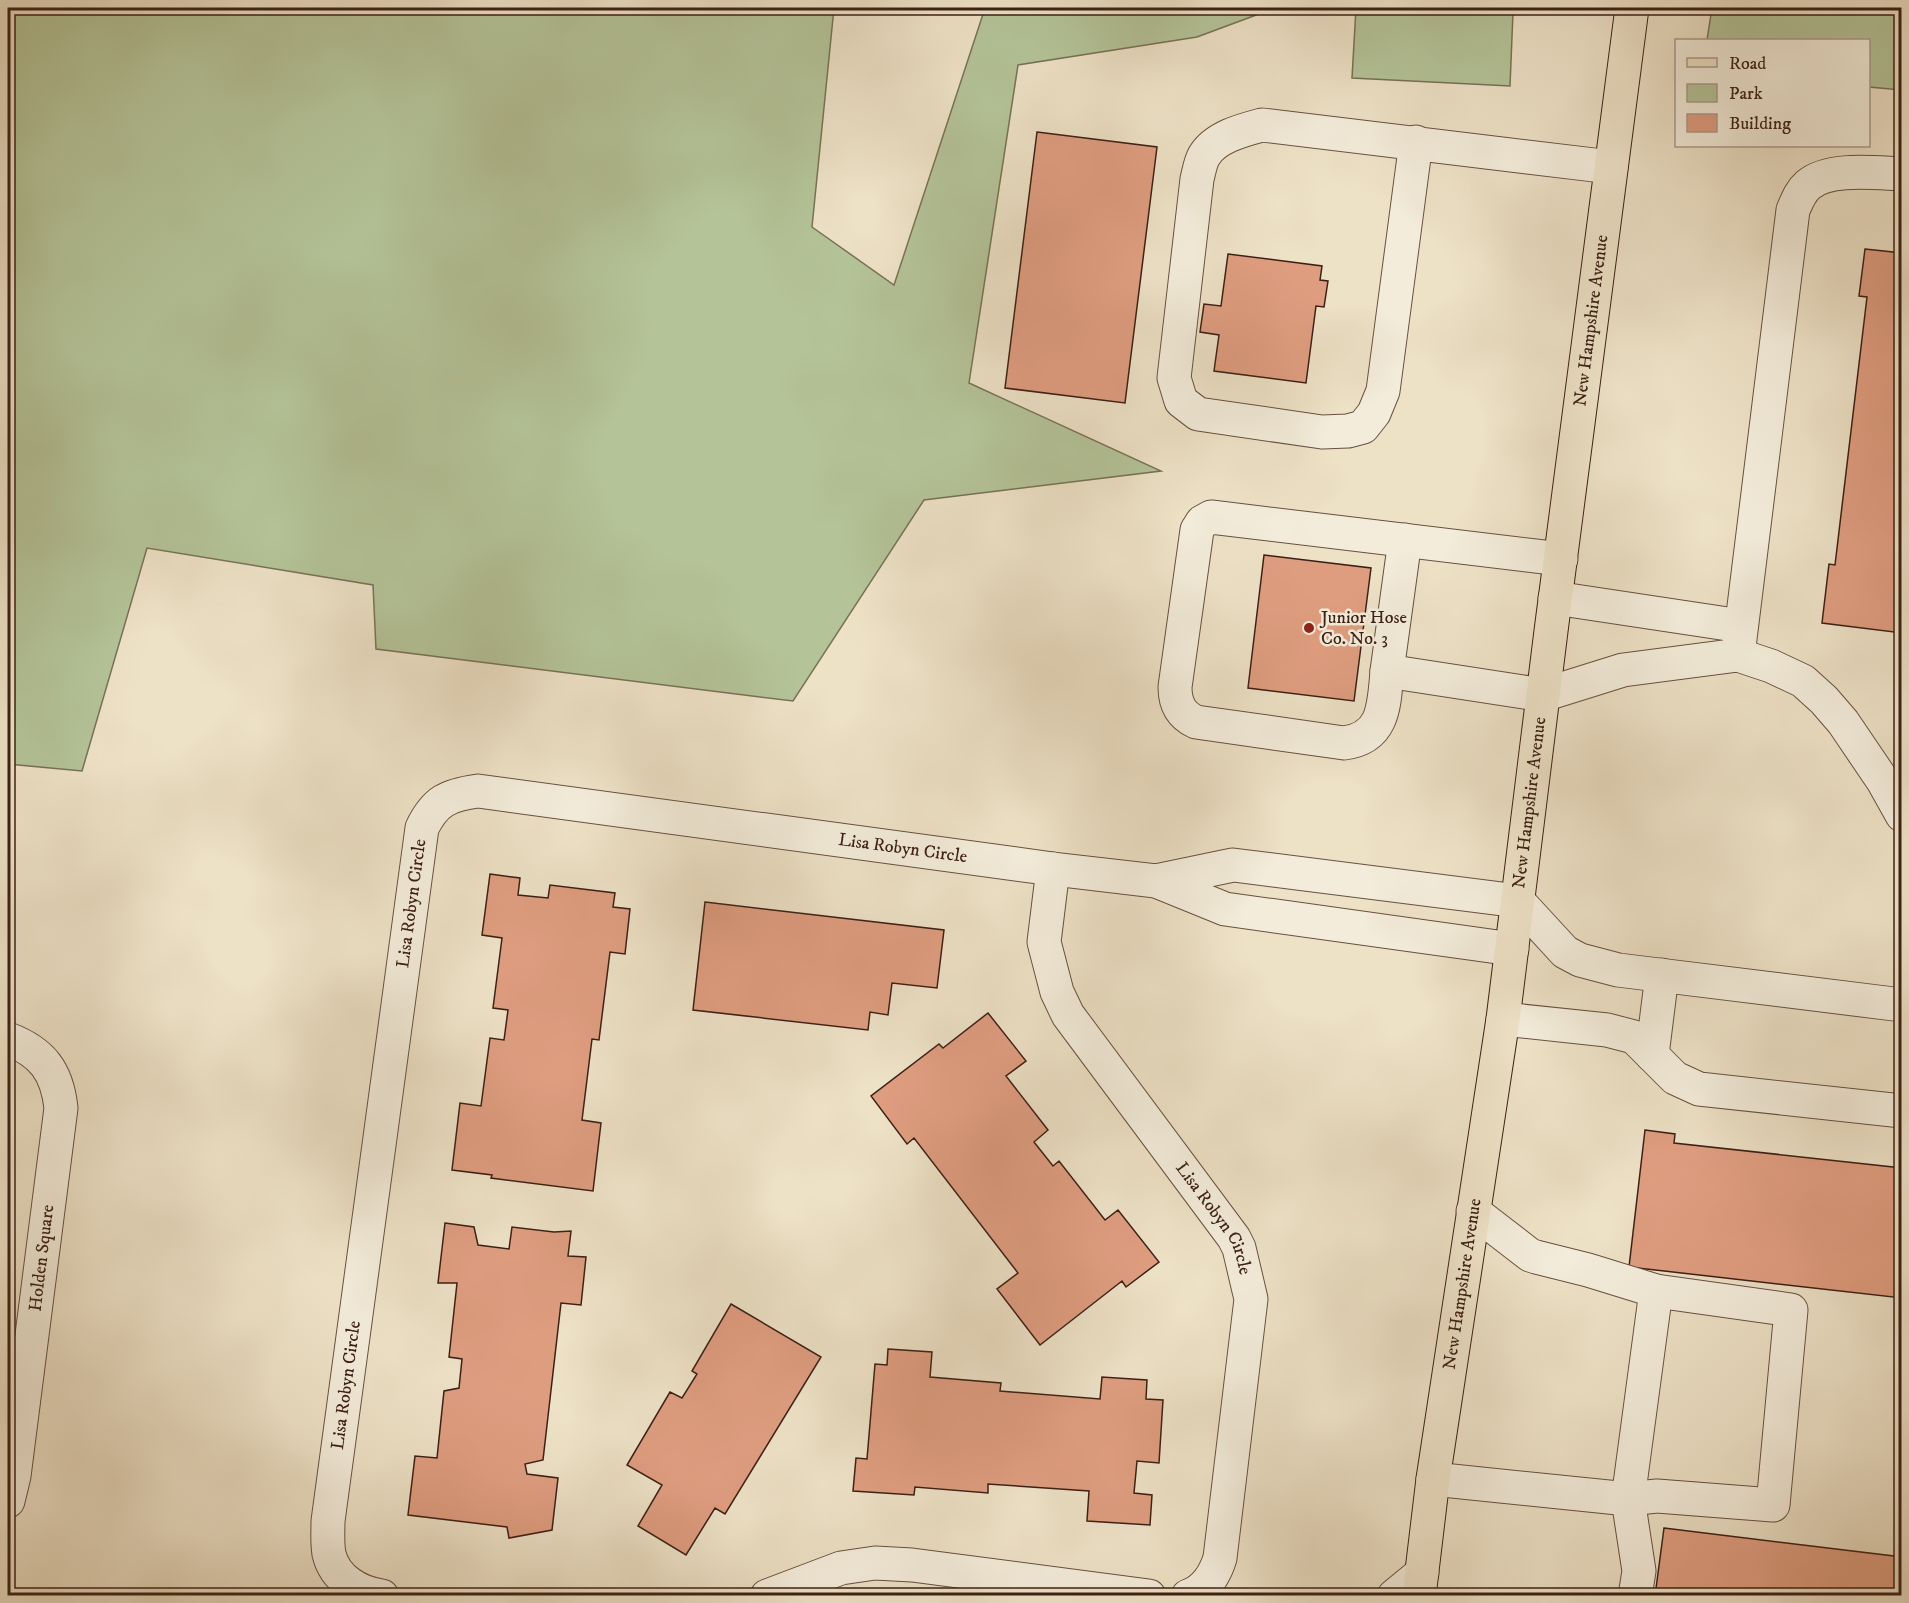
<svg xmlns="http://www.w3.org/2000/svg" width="1909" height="1603" font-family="'IM FELL DW Pica',serif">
<rect width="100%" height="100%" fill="#ede1c6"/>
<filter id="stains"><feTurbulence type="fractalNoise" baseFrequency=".00333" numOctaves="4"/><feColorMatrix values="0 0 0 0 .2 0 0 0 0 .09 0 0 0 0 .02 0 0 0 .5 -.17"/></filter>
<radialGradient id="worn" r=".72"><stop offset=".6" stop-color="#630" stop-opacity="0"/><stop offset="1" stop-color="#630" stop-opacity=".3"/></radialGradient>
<path fill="#b4c398" stroke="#787256" stroke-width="1.5" d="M8,8H834L812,227L894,285L985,8H1275L1197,37L1018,65L969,383L1161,471L924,500L793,701L376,649L373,585L147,548L82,771L8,764Z
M1356,8H1429L1513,12L1510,86L1352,78Z
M1712,8H1901V90L1869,87L1868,40H1707Z"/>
<path fill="#df9d80" stroke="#3c2015" stroke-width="1.5" d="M1037,132L1157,147L1125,403L1005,388Z
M1865,249L1902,253V633L1822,623L1829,564L1835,565L1867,297L1859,296Z
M1228,254L1322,266L1320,280L1328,281L1324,307L1316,306L1306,383L1214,371L1219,335L1200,332L1204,304L1221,306Z
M1264,555L1371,568L1354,701L1248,688Z
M490,874L520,878L518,895L548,898L550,885L615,893L613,907L630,909L625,954L610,952L599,1040L592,1039L582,1120L601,1123L593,1191L491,1178L492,1175L452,1170L460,1103L481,1106L490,1038L504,1040L508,1010L493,1008L502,938L482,935Z
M705,902L944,930L937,988L892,983L888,1015L870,1012L868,1030L693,1010Z
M988,1013L1026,1061L1006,1076L1048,1130L1034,1142L1053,1166L1059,1161L1105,1220L1118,1210L1159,1262L1126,1287L1122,1281L1040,1345L997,1289L1018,1273L914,1138L907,1144L871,1096L939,1044L943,1048Z
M1645,1130L1675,1134L1674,1143L1902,1168V1298L1629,1267Z
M445,1223L474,1227L478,1245L509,1249L512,1227L554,1232L571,1231L568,1256L586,1257L581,1305L561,1303L543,1460L525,1464L527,1474L558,1478L552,1530L509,1538L507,1527L408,1515L415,1456L437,1458L444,1391L459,1388L462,1359L449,1357L457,1283H438Z
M731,1304L821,1357L725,1514L715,1508L686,1555L638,1526L662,1485L627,1465L670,1392L682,1398L697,1374L692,1371Z
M888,1349L932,1352L930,1377L1001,1383L1000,1391L1100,1399L1102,1377L1147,1380L1146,1399L1163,1400L1159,1463L1137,1461L1134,1493L1152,1495L1150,1525L1087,1521L1089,1491L988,1484V1493L915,1487L914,1495L853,1491L856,1458L867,1459L875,1364L887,1365Z
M1664,1528L1902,1557V1596H1655Z"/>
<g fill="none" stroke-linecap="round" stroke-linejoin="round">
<defs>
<g id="minor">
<path d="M1416,142L1383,391L1374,413L1363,427L1348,431L1322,432L1198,414L1181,401L1174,378L1197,179C1199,172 1200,163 1204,156C1215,137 1243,130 1262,125L1611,167"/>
<path d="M1561,559L1211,517L1202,522L1197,530L1175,687C1175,704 1181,715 1196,722L1344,743C1385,738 1384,704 1387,671L1543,695L1623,670L1738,655L1771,666L1803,681L1824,700L1843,722L1883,781L1902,815"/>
<path d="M1555,598L1741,626"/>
<path d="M1738,655L1793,210C1797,201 1800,192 1808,185C1829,167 1875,173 1902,174"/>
<path d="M1387,671L1405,540"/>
<path id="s1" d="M1053,869L1044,942L1057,992L1068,1015L1234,1238L1239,1248L1251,1299L1220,1558C1215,1574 1206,1590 1188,1596"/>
<path d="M1156,881L1233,865L1518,901L1565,952L1580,960L1618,970L1902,1005"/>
<path d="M1503,1019L1607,1030L1634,1037L1675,1078L1699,1089L1902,1111"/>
<path d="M8,1039C42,1052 57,1071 61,1108L14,1476L8,1501"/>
<path d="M1652,1055L1662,975"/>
<path d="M1433,1479L1628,1499L1657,1496L1773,1505L1791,1310L1656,1291L1588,1270L1536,1257L1530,1255L1473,1211"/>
<path id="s2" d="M382,1596C359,1593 335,1579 329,1554C327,1543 328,1532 328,1521L422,828C435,801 448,795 478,791L1053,869L1156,881L1225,909L1512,949"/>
<path d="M767,1596L841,1568L875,1563L912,1565L1149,1596"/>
<path d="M1394,1596L1422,1573"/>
<path d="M1635,1596L1639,1571L1628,1499L1656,1291"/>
</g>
<g id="major">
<path id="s3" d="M1419,1596L1433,1479L1503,1019L1551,631L1632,8"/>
</g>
</defs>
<use href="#minor" stroke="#685041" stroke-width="35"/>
<use href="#major" stroke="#3c2015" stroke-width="35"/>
<use href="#minor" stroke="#f3ecda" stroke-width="33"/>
<use href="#major" stroke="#ede1c6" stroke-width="33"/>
</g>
<circle fill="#8f2418" stroke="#f3ecda" stroke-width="2" cx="1309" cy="628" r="6"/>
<g text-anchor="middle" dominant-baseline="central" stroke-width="5" stroke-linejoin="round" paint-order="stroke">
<g font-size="18" fill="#3c2015" stroke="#f3ecda">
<text stroke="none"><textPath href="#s3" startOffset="1287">New Hampshire Avenue</textPath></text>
<text stroke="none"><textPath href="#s3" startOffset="801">New Hampshire Avenue</textPath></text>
<text stroke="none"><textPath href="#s2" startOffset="1304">Lisa Robyn Circle</textPath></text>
<text stroke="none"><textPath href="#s2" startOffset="728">Lisa Robyn Circle</textPath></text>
<text stroke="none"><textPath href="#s1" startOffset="402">Lisa Robyn Circle</textPath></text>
<text transform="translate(42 1258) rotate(-83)">Holden Square</text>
<text stroke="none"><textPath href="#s3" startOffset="315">New Hampshire Avenue</textPath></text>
<text stroke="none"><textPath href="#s2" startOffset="242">Lisa Robyn Circle</textPath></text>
</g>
<g font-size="18" fill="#3c2015" stroke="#f3ecda" text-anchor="start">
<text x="1321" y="618">Junior Hose<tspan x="1321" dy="21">Co. No. 3</tspan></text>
</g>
</g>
<rect width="1909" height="1603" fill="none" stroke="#ede1c6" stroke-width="30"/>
<rect x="9" y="9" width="1891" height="1585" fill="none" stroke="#3c2015" stroke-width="3"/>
<rect x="15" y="15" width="1879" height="1573" fill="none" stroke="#3c2015" stroke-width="1.5"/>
<rect x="1675" y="39" width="195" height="108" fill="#f3ecda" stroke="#aa9a8b" stroke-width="1.5"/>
<rect x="1687" y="58" width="30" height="9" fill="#ede1c6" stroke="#aa9a8b" stroke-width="1.5"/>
<text x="1729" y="69" font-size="18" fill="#3c2015">Road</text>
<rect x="1687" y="84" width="30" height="18" fill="#b4c398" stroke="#aa9a8b" stroke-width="1.5"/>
<text x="1729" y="99" font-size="18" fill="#3c2015">Park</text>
<rect x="1687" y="114" width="30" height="18" fill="#df9d80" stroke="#aa9a8b" stroke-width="1.5"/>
<text x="1729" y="129" font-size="18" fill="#3c2015">Building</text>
<rect width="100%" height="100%" filter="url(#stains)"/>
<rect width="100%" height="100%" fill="url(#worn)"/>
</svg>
